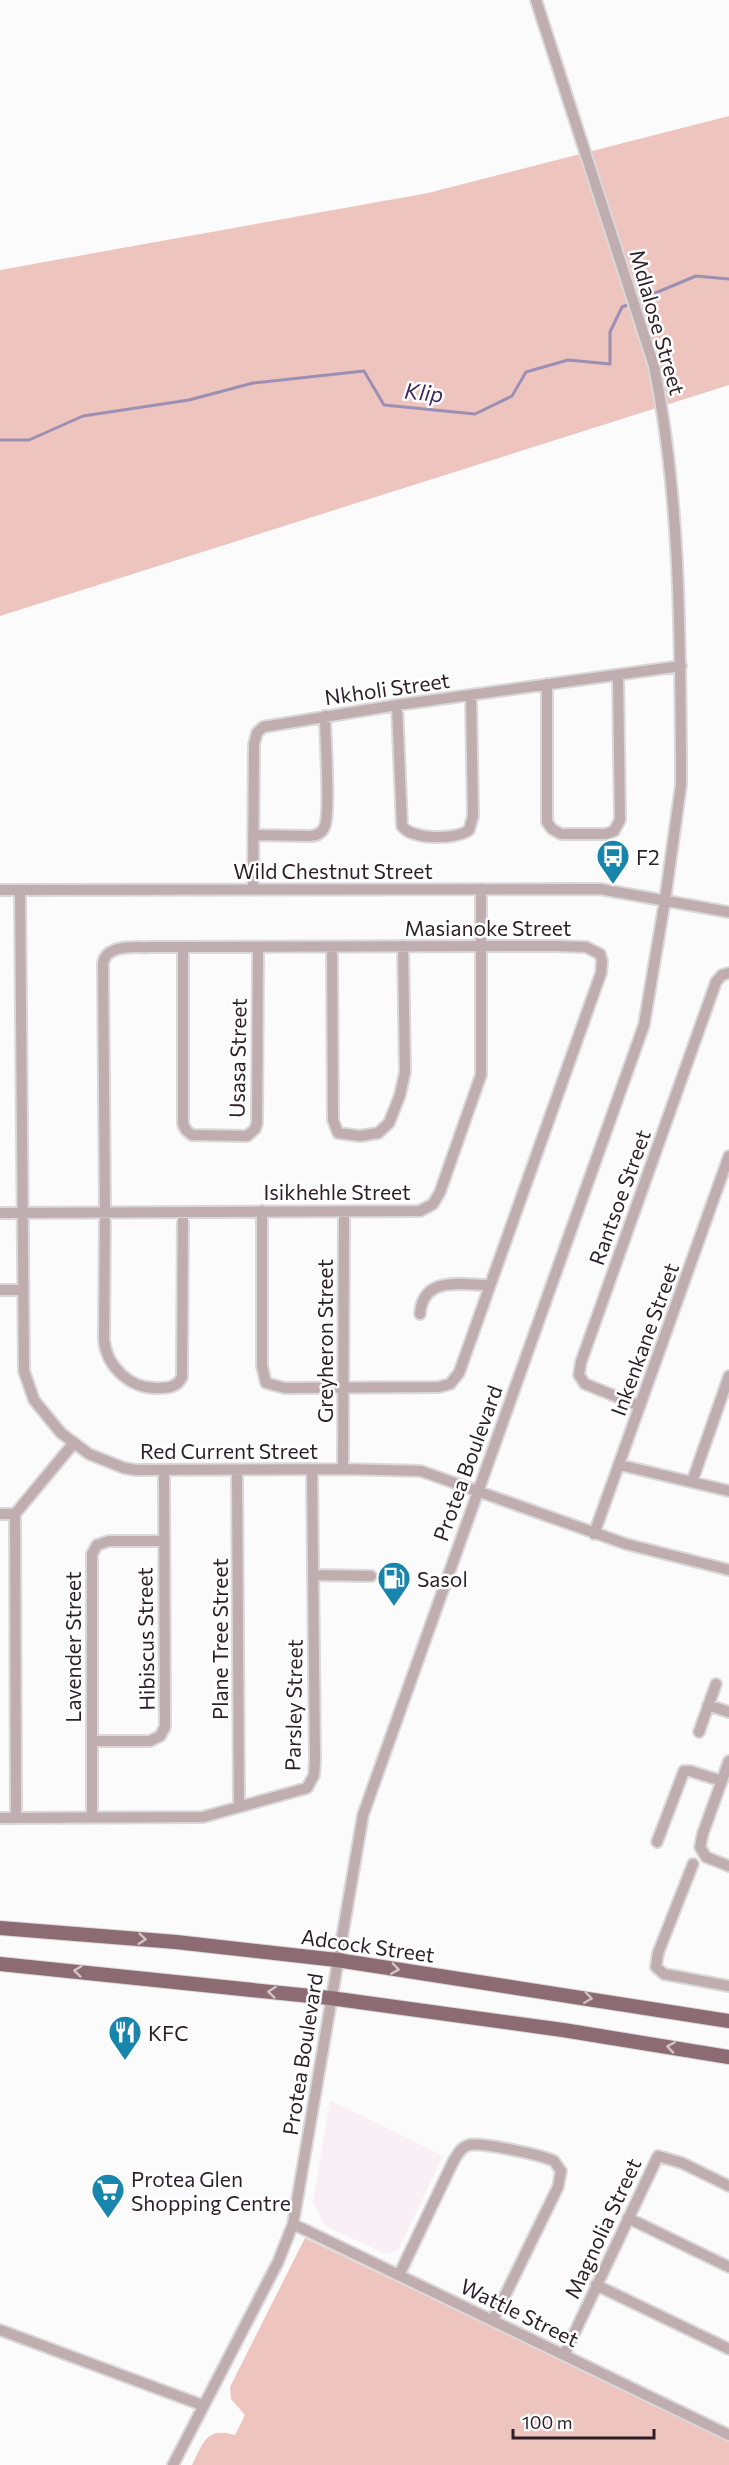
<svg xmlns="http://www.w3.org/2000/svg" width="729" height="2465" font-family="Commissioner,sans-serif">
<rect width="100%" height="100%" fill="#fbfbfb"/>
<path fill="#f9f0f5" d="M330,2100L443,2156L398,2250L386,2254L325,2226L313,2202Z"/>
<path fill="#eec4bf" d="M729,116V385L0,616V270L428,193Z
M305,2238L729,2441V2465H192C204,2442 206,2427 235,2435L245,2415L231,2399L230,2387Z"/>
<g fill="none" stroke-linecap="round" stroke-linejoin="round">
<path stroke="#9c8fb4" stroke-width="3" d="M636,301L696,276L729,279
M0,440H29L83,416L189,400L253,383L364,371L384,405L475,414L512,396L526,372L568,360L610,364V332L622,307L630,304"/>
<defs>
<path id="minor" d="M547,684V822L552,829L561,834H606L614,831L620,820L618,675
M397,705L402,826C412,840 456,840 469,830L473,816L471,696
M253,835L309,836C315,836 321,834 324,828C331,817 325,735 325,716
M0,890L600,889L729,912
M20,890L24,1371L34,1400L61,1433L89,1454L124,1468L136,1470L343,1469L421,1471L626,1544L729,1570
M253,890L254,744L257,733L263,727L397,705L681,666
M332,947L333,1120L338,1133L360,1136L378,1133L389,1123L400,1095L405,1072L403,946
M183,948V1124L186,1130L192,1135L247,1136L255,1129L257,1123L258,948
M0,1213L420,1211L433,1204L440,1192L481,1075V889
M183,1213L182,1377C177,1387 169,1388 158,1388C131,1389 107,1368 104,1340L105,1212L103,963C107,943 136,948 152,947L555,946L586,947L600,954L602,961L601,973L459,1373L450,1384L439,1387L285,1388L266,1383L262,1366V1211
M0,1290H22
M420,1314C423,1275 461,1285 490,1285
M640,1406L585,1384L579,1375L581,1362L716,982L722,975L729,973
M620,1465L729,1491
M343,1469L344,1213
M237,1471L239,1807
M692,1482L729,1376
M0,1514H15
M594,1534L729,1156
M313,1575L371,1576
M708,1705L729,1712
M699,1732L716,1684
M92,1741H150L160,1736L165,1727L164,1470
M729,1761L703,1833L700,1847L706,1857L729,1866
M0,1818L203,1817L307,1788L314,1775L315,1760L312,1470
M16,1818L15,1514L73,1444
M92,1818V1554L97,1545L109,1541H163
M657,1842L684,1771H690L722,1781
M693,1864L658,1953L656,1967L664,1974L729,1986
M628,2218L729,2267
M293,2224L729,2435
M399,2275L453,2162C457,2155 461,2147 469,2145C481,2142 542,2155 554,2161L561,2171L558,2187L493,2320
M596,2285L729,2349
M0,2330L202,2405
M564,2355L658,2156L682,2163L729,2186
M173,2465L278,2262L293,2224L363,1815L644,1025L665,900L681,785V759C680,627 680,495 654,366L536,0"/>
<path id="major" d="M0,1928L176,1942L337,1960L729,2021
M0,1964L330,1998L563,2030L729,2057"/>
</defs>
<use href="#minor" stroke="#dad8d9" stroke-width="14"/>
<use href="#major" stroke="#dad8d9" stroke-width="16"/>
<use href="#minor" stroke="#bfadb0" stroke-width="10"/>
<use href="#major" stroke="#8c6b72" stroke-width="14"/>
</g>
<defs><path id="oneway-chevron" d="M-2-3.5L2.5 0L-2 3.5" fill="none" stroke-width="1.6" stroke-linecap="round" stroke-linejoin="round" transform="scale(1.5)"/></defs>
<g stroke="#d1c4c7">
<use href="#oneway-chevron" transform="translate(142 1939) rotate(5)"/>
<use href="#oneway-chevron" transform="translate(395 1969) rotate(9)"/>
<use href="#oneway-chevron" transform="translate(78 1971) rotate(-174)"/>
<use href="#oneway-chevron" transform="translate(272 1992) rotate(-174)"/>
<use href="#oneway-chevron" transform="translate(588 1998) rotate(8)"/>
<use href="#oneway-chevron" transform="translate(671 2047) rotate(-171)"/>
</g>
<defs>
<symbol id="bus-pin" viewBox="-11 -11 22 30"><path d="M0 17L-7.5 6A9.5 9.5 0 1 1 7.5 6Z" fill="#1785ac" stroke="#fff"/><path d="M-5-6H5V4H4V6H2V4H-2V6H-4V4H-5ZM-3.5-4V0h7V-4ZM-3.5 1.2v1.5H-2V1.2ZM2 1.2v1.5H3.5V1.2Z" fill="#fff"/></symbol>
<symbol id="fuel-pin" viewBox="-11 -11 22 30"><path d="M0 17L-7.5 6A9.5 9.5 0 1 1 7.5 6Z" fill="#1785ac" stroke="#fff"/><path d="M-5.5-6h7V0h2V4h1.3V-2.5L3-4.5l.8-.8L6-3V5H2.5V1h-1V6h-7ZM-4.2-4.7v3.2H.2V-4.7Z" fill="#fff"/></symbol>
<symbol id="restaurant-pin" viewBox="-11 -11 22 30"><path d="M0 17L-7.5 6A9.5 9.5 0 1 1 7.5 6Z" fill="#1785ac" stroke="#fff"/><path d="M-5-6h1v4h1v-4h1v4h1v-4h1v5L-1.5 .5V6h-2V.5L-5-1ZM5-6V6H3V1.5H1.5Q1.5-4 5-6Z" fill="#fff"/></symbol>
<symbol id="supermarket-pin" viewBox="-11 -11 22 30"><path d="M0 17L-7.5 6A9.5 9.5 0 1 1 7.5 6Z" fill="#1785ac" stroke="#fff"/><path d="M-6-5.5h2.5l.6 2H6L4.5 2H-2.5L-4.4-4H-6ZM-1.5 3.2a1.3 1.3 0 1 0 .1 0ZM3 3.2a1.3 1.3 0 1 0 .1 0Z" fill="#fff"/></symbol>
</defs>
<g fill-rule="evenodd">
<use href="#bus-pin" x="594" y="837" width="38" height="52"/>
<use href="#fuel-pin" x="375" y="1559" width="38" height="52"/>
<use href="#restaurant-pin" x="106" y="2013" width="38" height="52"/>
<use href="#supermarket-pin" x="89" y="2171" width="38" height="52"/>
</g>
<g text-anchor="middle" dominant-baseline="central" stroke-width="5" stroke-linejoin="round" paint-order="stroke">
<g font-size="21" fill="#2c1f27" stroke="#fff">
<text transform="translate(658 322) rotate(74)">Mdlalose Street</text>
<text transform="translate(387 688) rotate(-8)">Nkholi Street</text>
<text x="333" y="870">Wild Chestnut Street</text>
<text x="488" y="927">Masianoke Street</text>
<text transform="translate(237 1058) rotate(-89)">Usasa Street</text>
<text x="337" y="1191">Isikhehle Street</text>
<text transform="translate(619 1197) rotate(-70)">Rantsoe Street</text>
<text transform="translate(644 1339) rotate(-70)">Inkenkane Street</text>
<text transform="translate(324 1341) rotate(-90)">Greyheron Street</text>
<text x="229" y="1450">Red Current Street</text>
<text transform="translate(467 1463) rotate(-70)">Protea Boulevard</text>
<text transform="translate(145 1639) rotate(-91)">Hibiscus Street</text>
<text transform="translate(219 1639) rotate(-90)">Plane Tree Street</text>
<text transform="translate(72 1647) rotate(-90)">Lavender Street</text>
<text transform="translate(293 1705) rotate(-89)">Parsley Street</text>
<text transform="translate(368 1945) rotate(8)">Adcock Street</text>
<text transform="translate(302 2054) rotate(-81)">Protea Boulevard</text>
<text transform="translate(602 2228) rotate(-65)">Magnolia Street</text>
<text transform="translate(520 2312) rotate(26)">Wattle Street</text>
</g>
<g font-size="21" fill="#2c1f27" stroke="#fff" text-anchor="start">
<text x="636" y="856">F2</text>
<text x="417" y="1578">Sasol</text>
<text x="148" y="2032">KFC</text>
<text x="131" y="2178">Protea Glen<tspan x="131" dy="24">Shopping Centre</tspan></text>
</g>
<g font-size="22" font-style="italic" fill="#3b2761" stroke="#fff">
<text transform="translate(424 392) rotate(6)">Klip</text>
</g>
</g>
<path d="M513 2429v9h141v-9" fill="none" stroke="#2c1f27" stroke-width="3"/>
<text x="522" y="2429" font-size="18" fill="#2c1f27" stroke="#ffffff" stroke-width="4.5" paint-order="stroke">100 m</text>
</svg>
